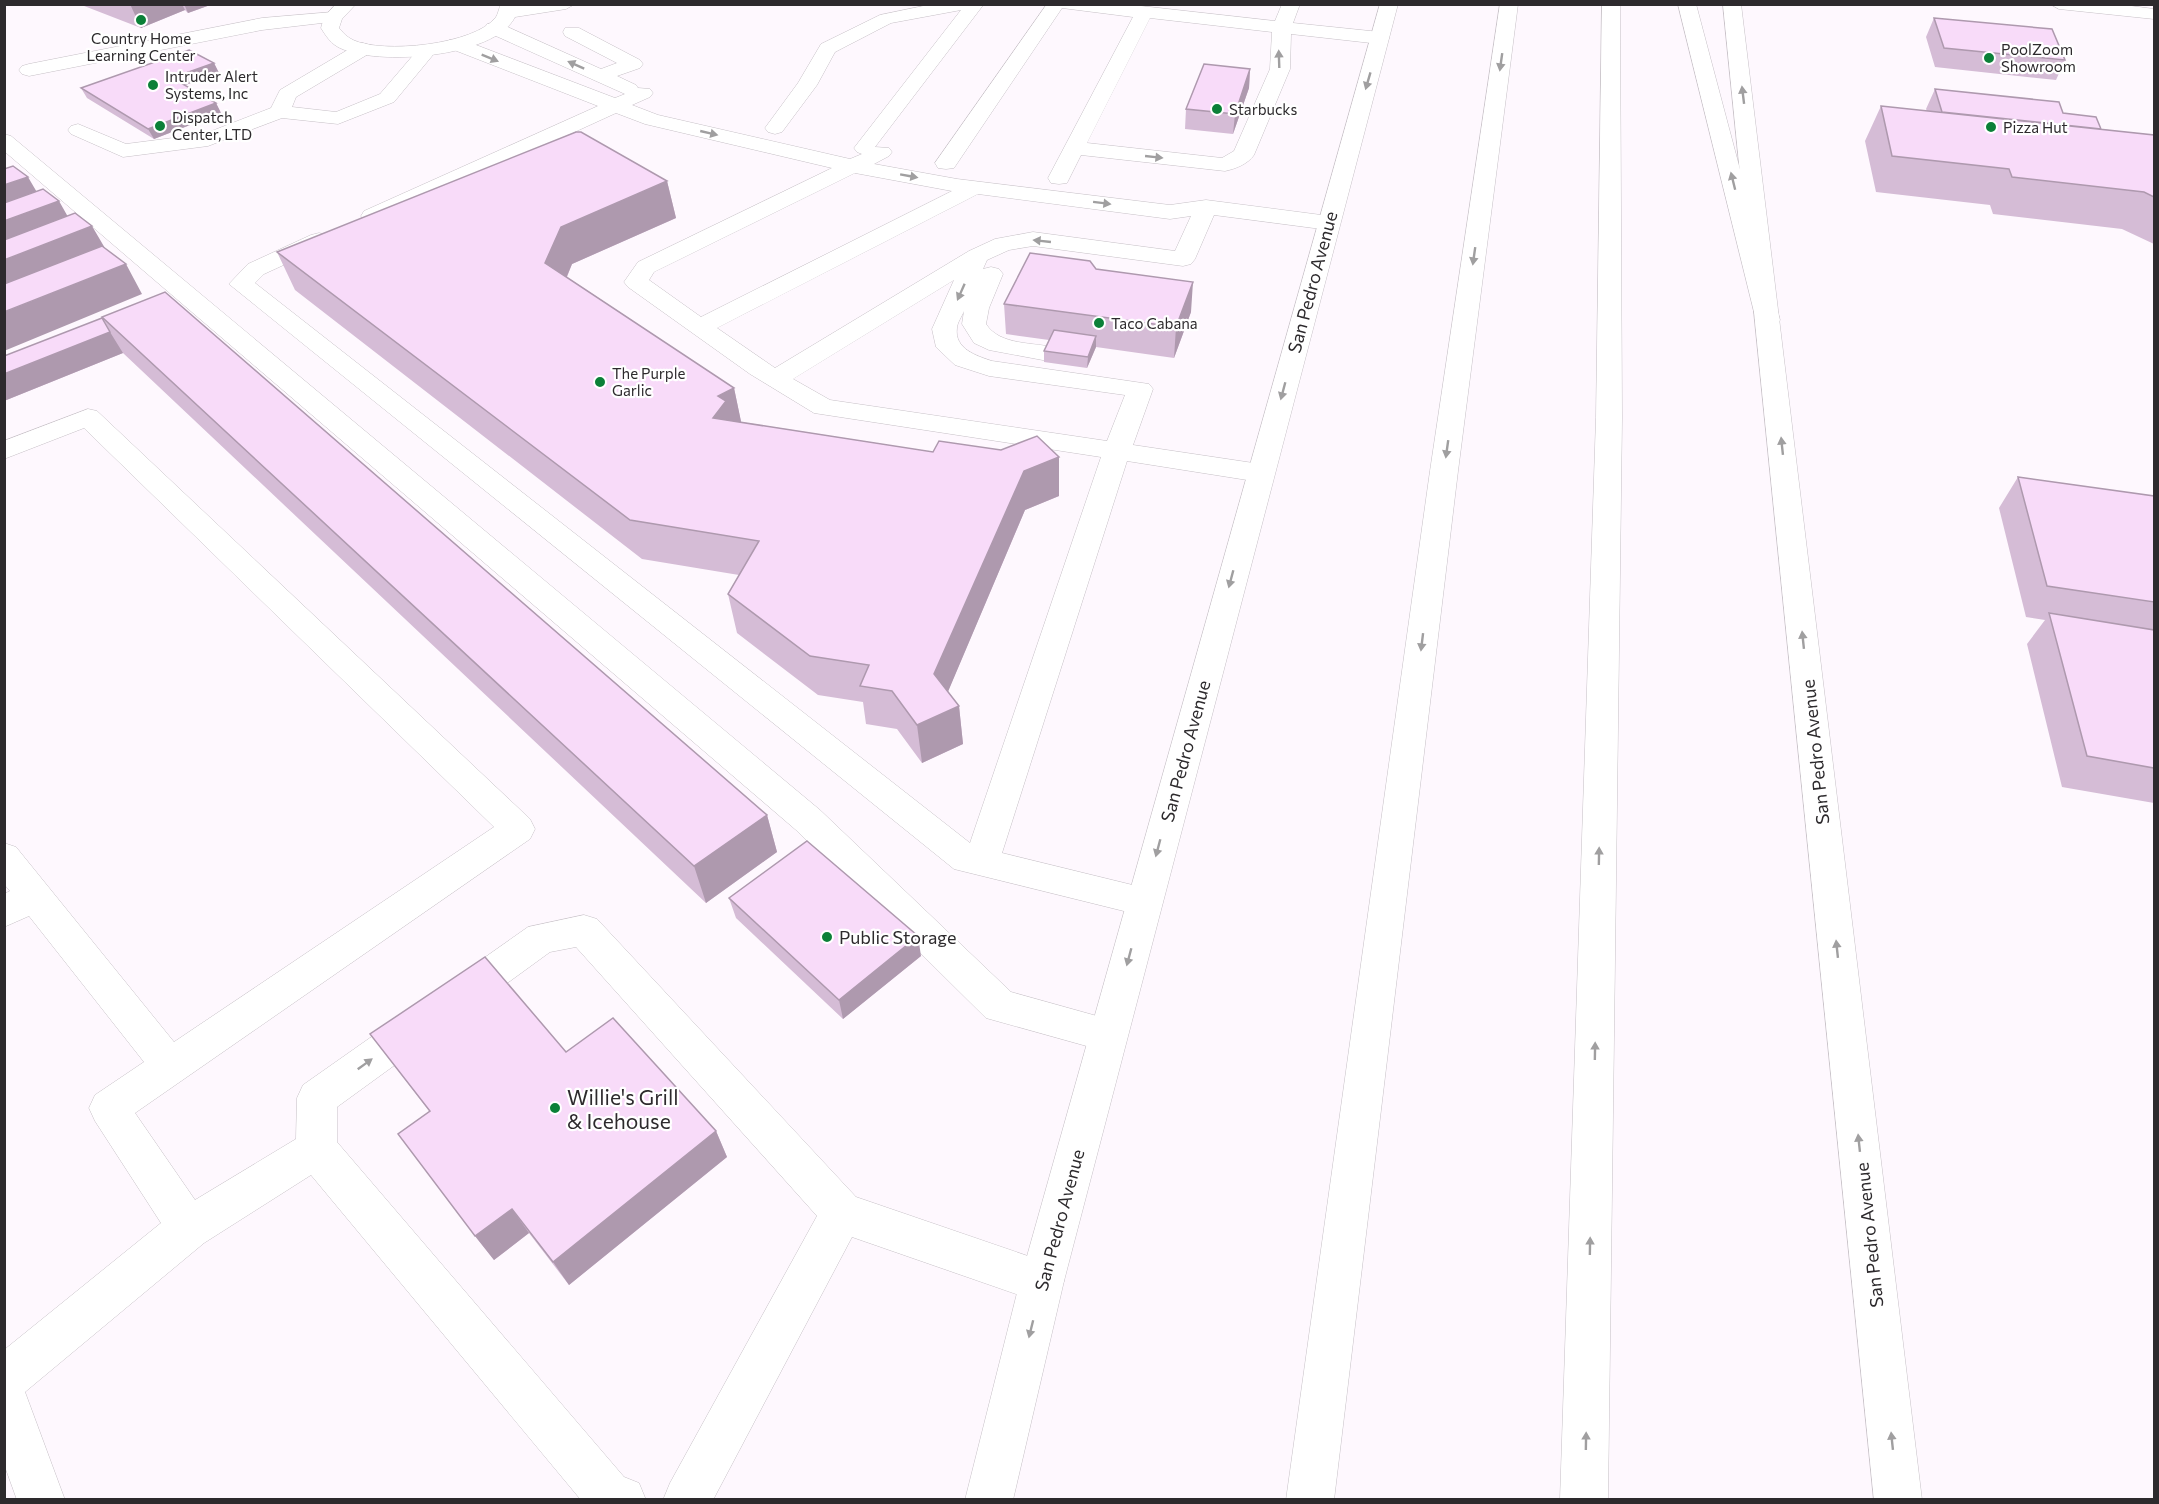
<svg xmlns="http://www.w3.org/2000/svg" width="2159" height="1504" font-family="Commissioner,sans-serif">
<rect width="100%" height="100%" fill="#fef8fe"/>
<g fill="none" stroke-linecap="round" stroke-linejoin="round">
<defs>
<path id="lane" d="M933,4H984L875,147L889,148L892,152L889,156L874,164L957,179L1170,205L1206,200L1329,216L1337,218L1340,223L1337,228L1329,230L1214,215L1195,259L1191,264L1183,266L1033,246L1009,250L987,260L983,269L991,267L999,269L1003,274L989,308L986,324C1000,346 1034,342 1057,348L1061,353L1057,358L1048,361L989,350L974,343L962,324L964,311C962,316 957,323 957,328C954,349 977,356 992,361L1149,384L1153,389L1133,445L1260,464L1270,467L1274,473L1270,479L1260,482L1127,461L1002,853L1157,891L1162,901L1157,911L1144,916L954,869L229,284L248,264L311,235L319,233L327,235L330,240L327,245L264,274L255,283L970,843L1101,457L814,413L750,374L628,287L624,282L638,262L832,168L645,124L616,113L380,221L372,223L364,221L361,216L364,211L598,106L449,48L447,44L449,40H463L615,98L625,94L487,32L485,28L487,24H501L601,69L617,63L565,36L563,32L565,28H579L640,60L643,64L640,68L617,76L636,85L638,88L650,89L653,93L650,97L632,105L658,115L850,159L862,154L857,152L854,148L961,10L891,23L835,52L817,85L782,132L775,134L768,132L765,128L798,83L821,44L880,15ZM855,173L952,191L701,317L649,280L654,272ZM978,194L1170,219L1191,216L1175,251L1033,232L995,239L969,251L775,368L717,328ZM954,280L932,329L936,347L955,365L989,376L1125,395L1107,441L830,400L793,379Z
M1047,4H1123L1275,21L1282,4H1300L1293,23L1380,32L1387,34L1389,38L1387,42L1380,44L1291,34L1290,69L1254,155C1248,164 1235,169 1225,171L1081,155L1067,183L1059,184L1051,183L1048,178L1133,17L1062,8L954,168L946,169L938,168L935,163ZM1150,18L1272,32L1270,69L1234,151L1222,158L1087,143Z
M2050,4H2116L2154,9V19L2059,9Z
M333,12L339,13L342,17L339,21L262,30L29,76L22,74L19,70L22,66L29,64L262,18Z
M363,43L370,45L372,49L370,53L296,97L292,107L336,112L380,94L421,46H435L437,50L394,102L338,124L282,118L208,146L123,157L71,134L68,130L71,126L78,124L126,144L204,134L271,108L280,90L356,45Z
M4,134L11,136L820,810L1011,992L1122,1023L1127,1035L1122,1047L1108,1052L986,1018L796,830L4,151Z
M88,409L97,411L530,819L535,829L530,839L135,1113L195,1200L296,1139L297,1098L303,1085L404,1014L418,1009L432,1014L437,1026L432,1038L337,1107V1142L624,1477L639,1483L646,1500H581L311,1175L204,1243L25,1392L65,1500H17L4,1464V1350L161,1223L95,1121L89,1108L95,1095L144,1062L29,916L4,927V894L10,891L4,884V843L16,847L174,1042L494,827L84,428L4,459V441Z
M584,915L597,919L856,1197L1057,1266L1064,1281L1057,1296L1042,1303L852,1237L713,1500H663L670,1483L817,1216L576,947L550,952L473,1008L460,1012L447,1008L441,996L447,984L528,927Z"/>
<path id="street" d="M336,4H356L342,19L339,28C343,33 347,37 353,40C382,54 475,45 496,17C498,14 499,8 501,4H575L566,9L515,17C495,58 376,66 340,48C331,44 326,36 321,28L324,17Z"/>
<path id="secondary" d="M1380,4H1398L1064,1281L1013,1500H965L1020,1281Z
M1723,4H1741L1922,1500H1874Z"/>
<path id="highway" d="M1500,4H1518L1458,471L1334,1500H1286L1430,471Z
M1602,4H1620L1622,418L1608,1500H1560L1596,418Z
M1678,4H1696L1780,320L1777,325L1768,327L1759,325L1756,320Z"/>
</defs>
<use href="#lane" stroke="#c6c0c6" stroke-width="1"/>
<use href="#street" stroke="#c6c0c6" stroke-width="1"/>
<use href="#secondary" stroke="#c6c0c6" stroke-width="1"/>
<use href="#highway" stroke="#c6c0c6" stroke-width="1"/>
<use href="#lane" fill="#fff" fill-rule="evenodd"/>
<use href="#street" fill="#fff" fill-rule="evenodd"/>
<use href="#secondary" fill="#fff" fill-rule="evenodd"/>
<use href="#highway" fill="#fff" fill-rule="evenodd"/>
</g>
<path fill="#d5bcd6" d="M79,4H213L188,13L185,10L141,28Z
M1934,18L2065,60L2056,80L1935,67L1926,37Z
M214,63L219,73L185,85L216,103L221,113L154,139L87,98L81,88Z
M1250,69L1249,88L1233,134L1185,129L1186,109Z
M1935,89L2063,113L2101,129L2154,135V244L2122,229L1993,214L1990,205L1876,192L1865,141L1881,106L1927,111L1926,109Z
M667,181L676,218L572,264L567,277L734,388L741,422L933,452L1001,450L1059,457V496L1025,510L948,691L959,706L963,744L922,763L897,729L866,724L863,702L818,695L737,633L728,594L739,575L642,559L295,290L277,252Z
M1096,269L1191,312L1174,358L1096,347L1087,368L1044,362V351L1049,340L1006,334L1004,304Z
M102,318L767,815L777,852L706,903L123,353L4,401V356Z
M2018,477L2154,496V803L2062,787L2027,644L2045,620L2026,617L1999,508Z
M729,898L921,956L843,1019L736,918Z
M370,1034L566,1052L716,1131L727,1157L569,1285L529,1233L494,1260L475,1236L429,1111Z"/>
<path fill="#ae99ae" d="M130,4H182L185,10L141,28Z
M184,4H213L188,13Z
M214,63L219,73L177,88L172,78Z
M1250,69L1249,88L1233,134L1235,114Z
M216,103L221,113L154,139L148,129Z
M4,168L28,177L45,206L4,221Z
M667,181L676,218L572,264L557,300L545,263L561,227Z
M59,201L76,231L4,258V221Z
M92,226L109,255L4,297V260Z
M126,264L142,294L4,351V312Z
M1193,282L1191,312L1174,358L1176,327Z
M110,332L123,353L4,401V374Z
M1096,336V347L1087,368L1088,357Z
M734,388L742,426L713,418L718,396Z
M1059,457V496L1025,510L939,713L934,674L1024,471Z
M959,706L963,744L922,763L917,725Z
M767,815L777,852L706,903L694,866Z
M918,936L921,956L843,1019L839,1000Z
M716,1131L727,1157L569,1285L553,1262Z
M512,1209L529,1233L494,1260L475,1236Z"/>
<path fill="#f8dbf9" stroke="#ae99ae" stroke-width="1.5" d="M1934,18L2052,29L2065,60L1944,48Z
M189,50L214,63L172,78L216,103L148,129L81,88Z
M1204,64L1250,69L1235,114L1186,109Z
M1935,89L2059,102L2063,113L2096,117L2101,129L1942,112Z
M1881,106L2154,135V197L2144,192L2012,177L2009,169L1892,156Z
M576,132H581L667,181L561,227L545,263L734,388L718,396L726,401L713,418L933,452L939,441L1001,450L1037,436L1059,457L1024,471L934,674L959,706L917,725L892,691L860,686L869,665L810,656L728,594L759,541L630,520L277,252Z
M13,166L28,177L4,185V169Z
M43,189L59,201L4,221V203Z
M75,213L92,226L4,260V240Z
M102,246L126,264L4,312V284Z
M1030,253L1090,261L1096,269L1193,282L1176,327L1004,304Z
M165,292L767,815L694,866L102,317Z
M102,318L110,332L4,374V356Z
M1054,330L1096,336L1088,357L1044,351Z
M2018,477L2154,496V602L2047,586Z
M2049,613L2154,630V768L2087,756Z
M807,841L918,936L839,1000L729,898Z
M485,957L566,1052L613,1018L716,1131L553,1262L512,1209L475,1236L398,1134L430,1111L370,1034Z"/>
<defs><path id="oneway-solid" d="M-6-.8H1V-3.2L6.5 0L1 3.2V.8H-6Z" transform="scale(1.5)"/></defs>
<g fill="#a09fa0">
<use href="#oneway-solid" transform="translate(490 58) rotate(22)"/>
<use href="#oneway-solid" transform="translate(1279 59) rotate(-92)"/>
<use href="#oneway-solid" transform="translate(1501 62) rotate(98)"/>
<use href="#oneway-solid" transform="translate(576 65) rotate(-156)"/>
<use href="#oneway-solid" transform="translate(1368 81) rotate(106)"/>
<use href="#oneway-solid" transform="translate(1743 95) rotate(-97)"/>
<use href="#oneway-solid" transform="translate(709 133) rotate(13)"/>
<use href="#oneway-solid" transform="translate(1154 157) rotate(6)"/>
<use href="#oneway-solid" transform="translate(909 176) rotate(10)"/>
<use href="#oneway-solid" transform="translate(1733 181) rotate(-104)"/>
<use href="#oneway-solid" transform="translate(1102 203) rotate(7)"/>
<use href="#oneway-solid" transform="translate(1042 241) rotate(-174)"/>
<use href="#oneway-solid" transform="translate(1474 256) rotate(98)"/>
<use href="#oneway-solid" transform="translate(961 292) rotate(114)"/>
<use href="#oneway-solid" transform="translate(1283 391) rotate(105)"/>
<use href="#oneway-solid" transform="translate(1782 446) rotate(-96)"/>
<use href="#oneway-solid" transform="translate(1447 449) rotate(98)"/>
<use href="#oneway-solid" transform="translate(1231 579) rotate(105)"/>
<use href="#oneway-solid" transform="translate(1803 640) rotate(-96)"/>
<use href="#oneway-solid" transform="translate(1422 642) rotate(97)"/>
<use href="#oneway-solid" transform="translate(1158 848) rotate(105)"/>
<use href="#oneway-solid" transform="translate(1599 856) rotate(-89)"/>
<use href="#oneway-solid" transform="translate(1837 949) rotate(-96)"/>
<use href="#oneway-solid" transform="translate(1129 957) rotate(105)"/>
<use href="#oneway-solid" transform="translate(1595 1051) rotate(-89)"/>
<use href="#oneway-solid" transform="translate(365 1064) rotate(-36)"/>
<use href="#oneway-solid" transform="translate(1859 1143) rotate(-96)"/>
<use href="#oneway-solid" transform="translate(1590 1246) rotate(-89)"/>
<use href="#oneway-solid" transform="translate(1031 1329) rotate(104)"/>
<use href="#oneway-solid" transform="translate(1586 1441) rotate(-89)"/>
<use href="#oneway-solid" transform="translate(1892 1441) rotate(-96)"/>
</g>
<g fill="#0b8038" stroke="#fff" stroke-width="2">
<circle cx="141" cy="20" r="6"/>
<circle cx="1989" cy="58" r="6"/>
<circle cx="153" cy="85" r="6"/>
<circle cx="1217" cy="109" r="6"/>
<circle cx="160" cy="126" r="6"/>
<circle cx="1991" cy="127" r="6"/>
<circle cx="1099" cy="323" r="6"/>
<circle cx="600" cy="382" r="6"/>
<circle cx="827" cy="937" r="6"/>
<circle cx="555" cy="1108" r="6"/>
</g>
<g text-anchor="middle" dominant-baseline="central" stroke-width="4.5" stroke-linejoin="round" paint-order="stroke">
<g font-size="15" fill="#2d2a2d" stroke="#fff" text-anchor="start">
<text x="141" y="38" text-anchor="middle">Country Home<tspan x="141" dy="17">Learning Center</tspan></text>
<text x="2001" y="49">PoolZoom<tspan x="2001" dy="17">Showroom</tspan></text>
<text x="165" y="76">Intruder Alert<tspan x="165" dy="17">Systems, Inc</tspan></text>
<text x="1229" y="109">Starbucks</text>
<text x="172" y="117">Dispatch<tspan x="172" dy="17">Center, LTD</tspan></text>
<text x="2003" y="127">Pizza Hut</text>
<text x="1111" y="323">Taco Cabana</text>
<text x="612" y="373">The Purple<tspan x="612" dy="17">Garlic</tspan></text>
</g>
<g font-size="18" fill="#2d2a2d" stroke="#fff">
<text transform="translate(1312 282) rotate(-75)">San Pedro Avenue</text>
<text transform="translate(1185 751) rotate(-75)">San Pedro Avenue</text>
<text transform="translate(1815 752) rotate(-96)">San Pedro Avenue</text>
<text transform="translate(1059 1220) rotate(-75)">San Pedro Avenue</text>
<text transform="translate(1869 1235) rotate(-96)">San Pedro Avenue</text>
</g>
<g font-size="18" fill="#2d2a2d" stroke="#fff" text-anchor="start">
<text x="839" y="937">Public Storage</text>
</g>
<g font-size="21" fill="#2d2a2d" stroke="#fff" text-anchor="start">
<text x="567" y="1096">Willie's Grill<tspan x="567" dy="24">&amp; Icehouse</tspan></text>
</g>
</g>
<rect width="2159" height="1504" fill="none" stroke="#2d2a2d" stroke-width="12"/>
</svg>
